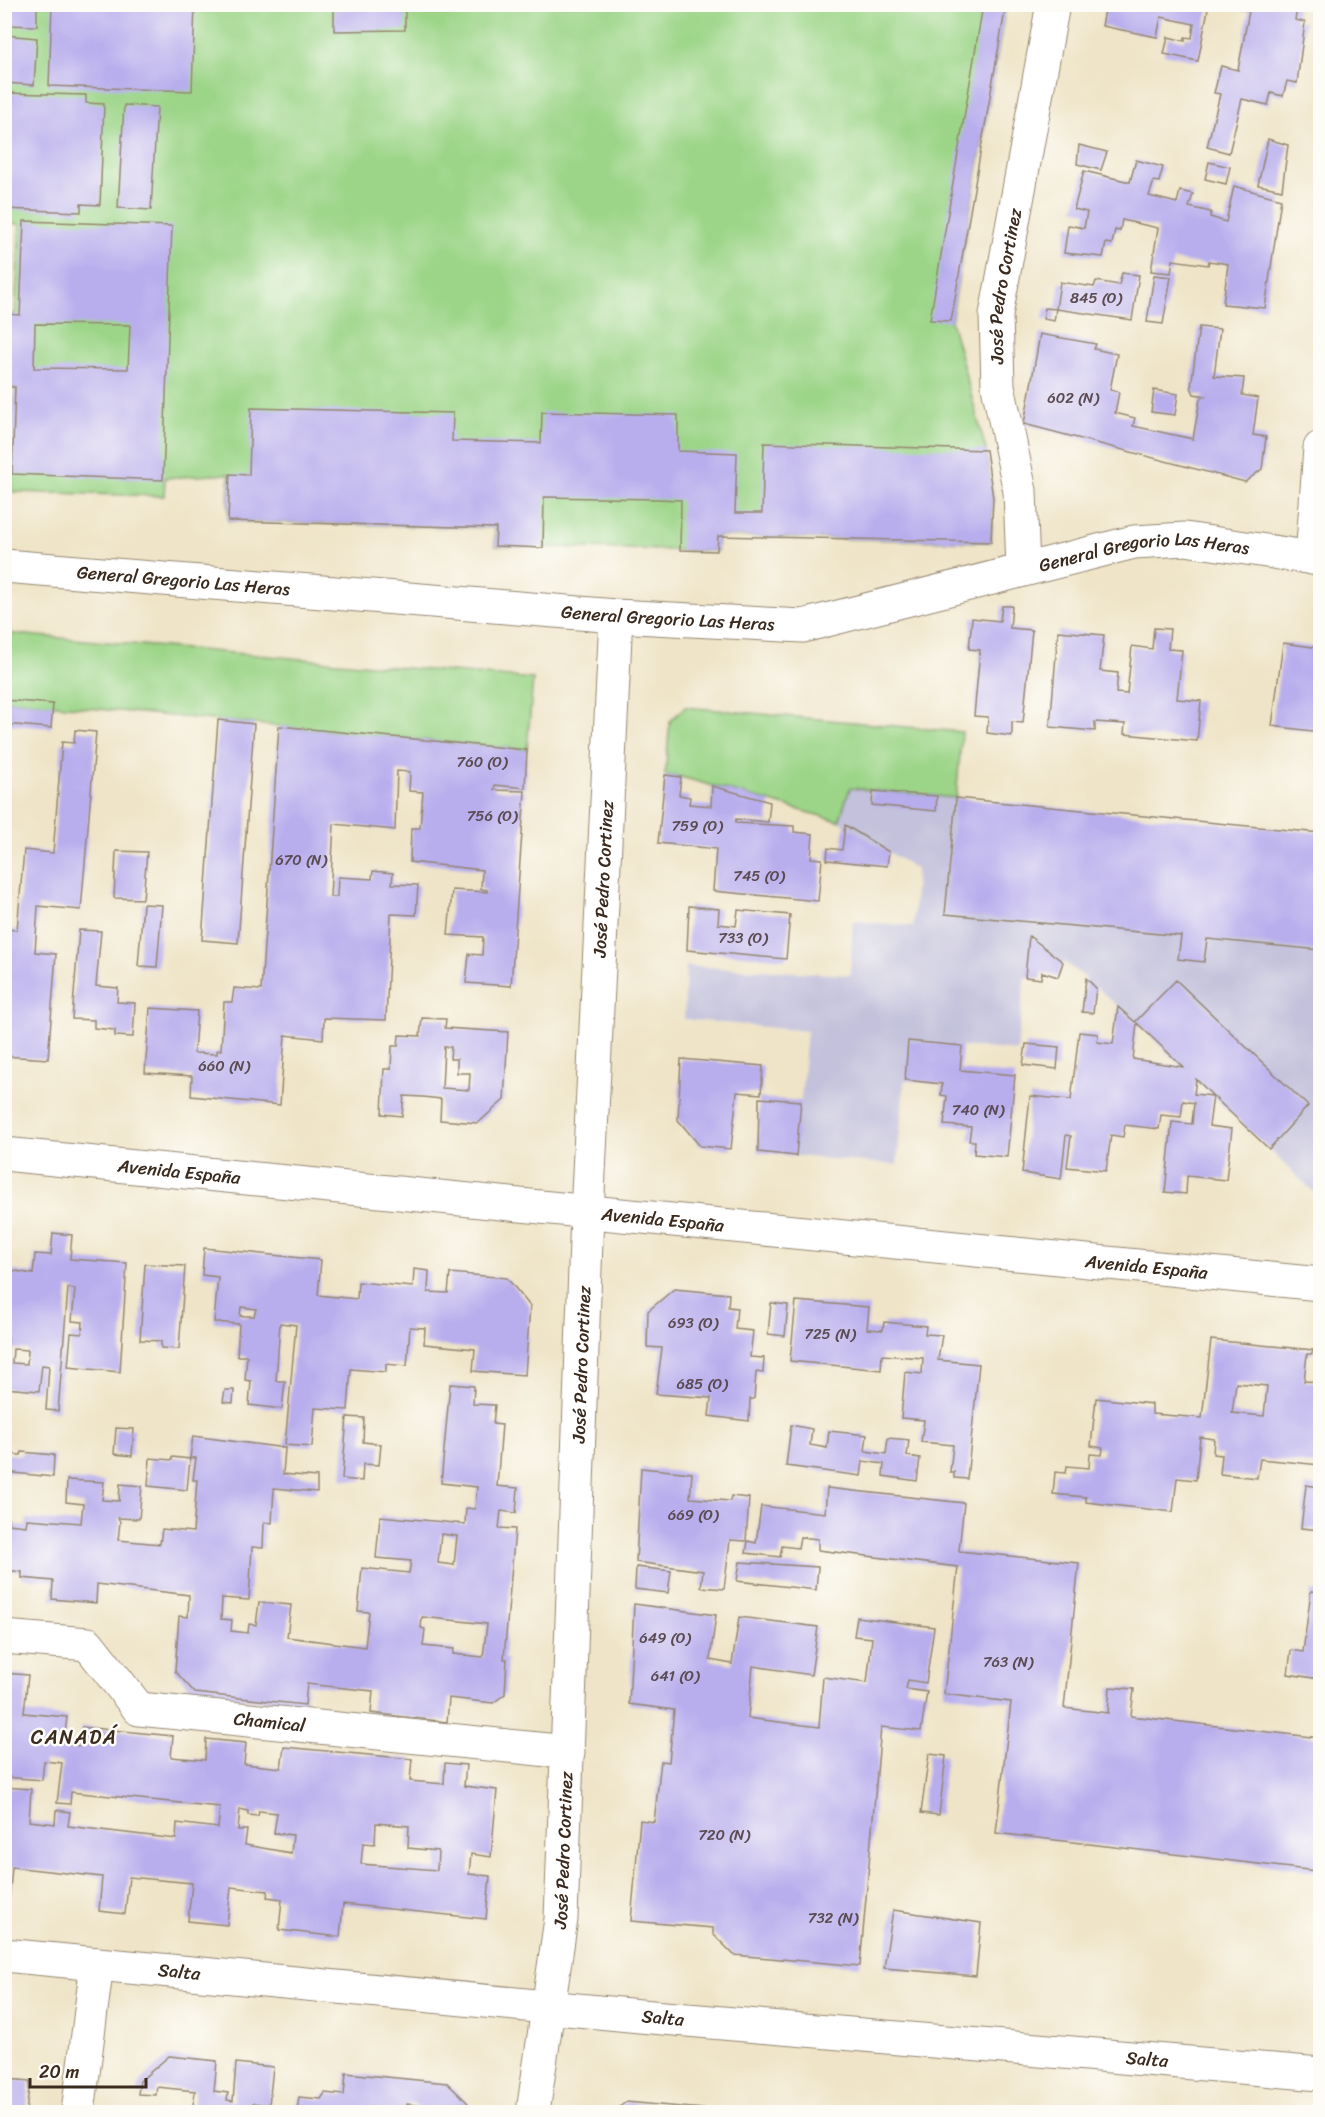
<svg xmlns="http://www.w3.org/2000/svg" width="1325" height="2117" font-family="Sriracha,sans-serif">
<rect width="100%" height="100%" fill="#fdfcf7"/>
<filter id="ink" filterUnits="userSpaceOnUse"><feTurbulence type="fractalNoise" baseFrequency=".0167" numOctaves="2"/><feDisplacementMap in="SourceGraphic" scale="12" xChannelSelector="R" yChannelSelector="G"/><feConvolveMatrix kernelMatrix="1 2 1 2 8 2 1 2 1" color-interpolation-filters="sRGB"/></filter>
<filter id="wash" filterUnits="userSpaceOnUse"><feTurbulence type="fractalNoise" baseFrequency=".008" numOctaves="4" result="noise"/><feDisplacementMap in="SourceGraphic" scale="24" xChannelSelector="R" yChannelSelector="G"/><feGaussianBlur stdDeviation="1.35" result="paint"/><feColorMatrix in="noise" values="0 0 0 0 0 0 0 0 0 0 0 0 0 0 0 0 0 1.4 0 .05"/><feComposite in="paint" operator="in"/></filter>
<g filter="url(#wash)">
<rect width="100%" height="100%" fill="#efe4c7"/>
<path fill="#c3c1db" d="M850,788L1320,833V1198L1137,1023L1086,978L1029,937L1017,1051L908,1041L897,1165L796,1156L807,1031L684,1019L686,966L850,975L853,921L913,926L916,869L839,821Z"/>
<path fill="#9cd588" stroke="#6c8053" stroke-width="1.5" d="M4,5H1006L951,321L986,450L993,498L991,542L718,536L717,551L495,546V528L228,521L229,474L165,478L164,496L12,492L15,388L5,387L6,314H15L20,224L5,223Z
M4,633L533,679L527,750L5,700Z
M685,707L962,732L956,798L850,788L839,821L681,777L665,775L670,721Z"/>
<g id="blocks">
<path fill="#b8aded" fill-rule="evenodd" d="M4,4H37V26L4,25Z
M52,4H195L192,91L49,86Z
M334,4H405V30L334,31Z
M1106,4H1209L1198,61L1164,54L1168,37L1185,41V37L1192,38L1194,24L1161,17L1157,37L1102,26Z
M1221,4H1298L1295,20L1305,22L1297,83L1287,81L1283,96L1271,93L1268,105L1242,99L1229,153L1207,147L1220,94L1214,93L1221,66L1238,70L1249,11Z
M983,5H1006L951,321L930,320Z
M4,35L37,38L34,85L4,83Z
M4,93L86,95V103L104,104L100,205L81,204V212L4,209Z
M124,105L157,107L151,210L118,208Z
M1268,139L1288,145L1282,190L1258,185Z
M1079,145L1107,152L1101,170L1077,164Z
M1136,160L1163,167L1159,182L1154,181L1149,196L1177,203L1180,191L1193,194L1189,207L1211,212L1210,217L1226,222L1234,186L1281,199L1265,308L1223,304L1228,264L1209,261L1208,265L1173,260L1171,273L1151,271L1158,228L1122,220L1120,231L1115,230L1112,244L1106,243L1103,257L1064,253L1068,225L1084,228L1087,212L1074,209L1084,171L1130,182Z
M1209,162L1230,167L1226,184L1205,179Z
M24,221L172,226L163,480L12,474L15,387H4L6,314L20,315ZM35,324L130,325L128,369L34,368Z
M1122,273L1139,275L1132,320L1056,309L1054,321L1043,319L1045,308L1056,309L1060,282L1094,287L1096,281L1119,285Z
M1154,275L1171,277L1163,324L1147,322Z
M1199,327L1220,329L1214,376L1244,378L1242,395L1258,398L1253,435L1266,437L1262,469L1245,482L1024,424L1040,334L1096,344L1094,349L1117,354L1110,390L1119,392L1115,413L1135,418L1133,426L1193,439L1200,399L1205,396L1194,394L1191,387Z
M1154,390L1178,394L1175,415L1151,412Z
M251,408L453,413L452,441L541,443L542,412L678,415V451L737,453L735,513H762L764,443L986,450L993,498L991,542L718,536L717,551L680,550L681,500L656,499L544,497L543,548L495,546L496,528L228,521L230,474L249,475Z
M1002,606H1012L1010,628L1032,630L1023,723L1012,722V736L987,733L988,717L974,716L980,650L969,649L972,618L1000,621Z
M1154,628L1170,629L1168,649L1182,650L1177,699L1201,701L1197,741L1124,734L1125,724L1095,722V731L1050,727L1058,631L1104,635L1100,671L1118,673L1116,693L1127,694L1132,646L1152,649Z
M1283,643L1320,648V732L1272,726Z
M4,700L53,704L51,728L4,724Z
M218,720L254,724L238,943L202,940Z
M279,726L527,750L525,788L495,785L494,790L525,791L511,986L466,983L469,954L482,955L483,937L448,935L452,890L487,892V890L481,889L482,870L410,862L411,828H420L423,792L409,791L410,772L397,771L395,830L334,824L330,897H337L338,877L372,879L373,871L393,873L392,884L418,885L416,915L391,914L386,1020L324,1018L323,1039L285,1035L280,1105L191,1096L192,1076L145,1073L150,1008L197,1011L194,1053L217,1054V1050H221L224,1002H232L234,988L261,990Z
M75,730L96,732L81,910L38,906L35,952L56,954L48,1059L4,1056V929L17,930L24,850L53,853L62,742L74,743Z
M665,775L681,777L679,795L690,797L689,804L711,806L712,786L770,802L768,822L736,819L735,823L794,826V832L813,834L811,858L822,859L818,901L713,891L716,849L658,843Z
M873,791L937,796L936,811L872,805Z
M956,798L1320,833V950L1207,939L1204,962L1178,959L1181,936L945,914Z
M845,825L889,852L887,866L827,860L828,848L842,850Z
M116,851L147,852L143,899L114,898Z
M143,904L162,905L157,967L138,966Z
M689,906L719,909L718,924L736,926L738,910L790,915L786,959L687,950Z
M79,930L101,931L96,986L118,988L117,1002L135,1003L133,1037L115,1036V1030L94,1028V1020L72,1019Z
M1029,936L1063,962L1058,977L1042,972L1041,979L1025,977Z
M1086,978L1096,988L1093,1013L1082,1012Z
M1176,980L1308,1106L1269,1149L1213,1096L1209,1126L1232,1129L1226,1180L1187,1176L1186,1194L1165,1192L1172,1122L1192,1124L1194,1103L1183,1101L1181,1117L1161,1115L1159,1129L1125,1125L1123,1137L1111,1135L1106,1171L1067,1167L1071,1136L1066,1135L1061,1179L1022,1173L1030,1096L1071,1100L1079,1032L1098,1034L1097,1042L1113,1044L1118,1007L1135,1022ZM1137,1023L1183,1067L1133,1059ZM1196,1079L1213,1096L1194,1094Z
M422,1018L446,1019L445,1028L508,1032L504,1100L478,1123L440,1120L441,1099L423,1097L404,1096L402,1116L382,1114L384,1069H391L392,1046H398L399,1035L420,1036ZM444,1047H451L450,1059H457V1073H470L469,1090L442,1088Z
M908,1041L962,1046L960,1070L1015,1075L1007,1157L974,1154L975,1141H969L971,1127L944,1125L947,1096L941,1095L942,1084L905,1080Z
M1026,1044L1059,1047L1057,1069L1023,1065Z
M681,1059L763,1066L761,1094L737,1092L731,1149L700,1146L678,1120Z
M759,1098L801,1101L796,1156L758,1152Z
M53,1233L72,1235L70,1259L127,1263L120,1372L68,1367L71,1333L82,1334L83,1322L72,1321L75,1289L68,1288L58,1411L46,1410L49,1366L42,1365L39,1391L4,1388L8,1338H4V1269L33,1274L35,1254L51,1255ZM13,1349L28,1350L27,1364L12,1363Z
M204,1248L321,1260L318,1295L337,1297L357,1299L358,1282L413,1287L414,1269L429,1271L428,1292L448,1293L450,1273L507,1278L530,1306L525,1375L473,1371L475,1349L424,1344L425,1328L410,1327L407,1366L386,1364V1372L351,1369L348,1410L315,1408L312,1447L285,1445L296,1325L280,1323L276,1381H285L282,1409L249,1405L251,1381L245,1380L247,1356H237L239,1324L214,1322L218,1277L202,1275ZM241,1307L256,1309L254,1316H240Z
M145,1264L185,1266L179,1349L161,1348V1341L140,1340Z
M674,1289L729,1294L728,1307L737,1308L735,1329L753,1331L750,1357L764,1358L763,1373L756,1372L754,1399H750L749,1421L709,1416L711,1398L656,1394L662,1348L647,1347L648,1311Z
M796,1301L869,1307L867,1329L883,1330L884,1322L926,1326L925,1334L942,1335L938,1360L979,1364L967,1479L954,1478V1472H950L953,1445L921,1442L924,1420L901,1418L905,1372L922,1374L923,1358L882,1355L881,1370L790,1361Z
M771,1303L788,1305L785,1336L768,1334Z
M1211,1340L1313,1350L1312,1354H1307L1304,1381L1320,1382V1465L1260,1459L1257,1478L1220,1474L1222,1455L1213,1454L1214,1439L1200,1437L1196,1480L1177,1478L1173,1512L1086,1502V1497L1053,1494L1055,1472L1066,1473L1067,1466L1089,1468L1090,1454L1102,1455L1103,1448L1091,1446L1096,1398L1152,1404V1414L1202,1418ZM1236,1383L1267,1386L1264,1416L1232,1413Z
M450,1384L474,1386L473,1404L495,1405L493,1424L502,1425L497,1486L518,1488L516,1513L501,1511L499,1528L515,1529L504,1659H507L505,1694L493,1703L449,1698L447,1722L371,1713L373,1691L307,1684L305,1705L195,1693L175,1671L179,1616L188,1617L189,1595L97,1584L96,1603L52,1599L53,1581L22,1578V1572L4,1570V1518H8V1524L26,1526L27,1519L81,1523L83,1504L66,1502L67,1480L104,1482L102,1500L119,1501L120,1484L142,1486L139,1519L118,1518L120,1522L118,1540L160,1544L162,1529L193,1532L197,1480H193L196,1458H190L193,1436L285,1448L283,1474L317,1477V1492L274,1488L272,1523L264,1522L263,1548L252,1547L249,1600L222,1598L221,1619L232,1620L231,1631L248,1633L249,1624L256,1625L259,1602L291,1605L287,1637L365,1647L369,1612L358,1611L362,1568L409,1573L411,1561L376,1558L380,1516L465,1524L466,1508L475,1509L477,1487L441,1483ZM441,1534L457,1536L454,1565L438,1563ZM422,1617L487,1624L483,1657L453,1654L454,1649L423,1646L425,1629L421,1628Z
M225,1390H234L233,1403L223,1402Z
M347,1417L364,1418L363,1442L381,1444L379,1465L363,1464L362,1481L342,1479Z
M791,1425L812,1429L810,1445L827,1448L829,1431L867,1435L865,1451L886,1454L888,1438L909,1440L907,1456L920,1458L917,1481L883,1476L884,1464L863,1461L861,1476L786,1466Z
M116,1428L134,1429L132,1456L114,1454Z
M22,1452L54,1455L53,1477L4,1472V1454L21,1455Z
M172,1457L190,1459L187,1490L148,1486L150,1458L172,1460Z
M641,1468L692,1473L690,1498L730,1501L731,1496L749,1498L746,1541L730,1540L724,1589L701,1587L703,1571L636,1562Z
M1306,1485L1320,1487V1530L1301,1528Z
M827,1488L964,1503L959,1551L1079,1563L1064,1708L1108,1713L1110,1687L1134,1689L1131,1716L1320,1738V1827L1316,1871L996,1833L1011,1702L944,1694L958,1567L818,1550V1539L800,1537L798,1548L782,1546L780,1557L746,1553L748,1541L756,1543L761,1506L825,1513Z
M740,1562L818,1567L816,1590L737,1581Z
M636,1567L671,1571L668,1593L635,1589Z
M1311,1591L1320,1592V1679L1288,1674L1291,1650L1303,1652Z
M634,1604L716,1615L710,1660L732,1664L739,1617L818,1627L811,1675L753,1666L748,1718L819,1727L823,1677L867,1683L872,1638L854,1636L857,1617L934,1627L926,1683L908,1680L906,1689L927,1692L921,1731L881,1727L860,1966L734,1955L713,1934V1928L631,1921L640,1820L654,1822L661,1761L669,1762L674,1710L629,1704Z
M4,1673L28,1675L24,1713L67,1717L64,1743L80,1746L82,1727L173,1736L171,1757L205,1760L206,1739L246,1743L244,1764L281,1768L284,1747L412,1759L410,1781L444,1784L445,1763L466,1765L464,1786L497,1790L491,1857L471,1854L469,1874L490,1876L486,1919L343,1904L340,1937L279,1930L282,1899L267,1897L268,1891L231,1887L227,1925L188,1921L192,1883L129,1877L125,1914L99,1911L102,1877L12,1867L9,1901H4V1787L31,1789L29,1821L55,1824L56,1810L70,1812L68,1826L176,1839L177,1823L218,1828L220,1807L71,1792L70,1804L57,1803L62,1763L44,1761L42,1780L4,1777ZM240,1809L248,1811V1815L258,1816L259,1811L277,1813L274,1833L293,1835L291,1853L245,1845L247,1830H238ZM376,1823L409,1826L408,1848L438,1851L437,1870L361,1864L363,1843L375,1844Z
M929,1754L946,1756L939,1815L921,1813Z
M893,1910L981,1923L976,1976L884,1968Z
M169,2056L217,2061L214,2091L228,2093L227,2100L233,2101L236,2063L273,2067L269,2105L253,2103L251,2112H192L195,2091L157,2087L156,2095L138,2094L140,2081Z
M4,2068L9,2069L8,2079L30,2081L26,2112H4Z
M346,2073L447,2083L468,2103L467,2112H415L416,2105L407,2104L406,2112H285V2109L297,2110L299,2097L321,2099L325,2093L344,2095Z
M626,2102L725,2111V2112H613Z"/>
</g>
</g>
<g filter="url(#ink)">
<use href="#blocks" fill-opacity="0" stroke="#958772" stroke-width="1.5"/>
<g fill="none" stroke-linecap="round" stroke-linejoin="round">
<defs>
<g id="minor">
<path d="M1312,558L1320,448"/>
<path id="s1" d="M4,566L616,616L803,626L1134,542L1185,539L1320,559"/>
<path id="s2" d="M1023,568L1020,491L998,386L996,315L1053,4"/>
<path id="s3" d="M4,1637L88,1644L139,1709L568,1752"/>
<path d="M78,2112L97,1964"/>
<path id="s4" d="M533,2112L561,1919L587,1214L616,616"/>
</g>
<g id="secondary">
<path id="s5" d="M4,1154C443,1199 882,1241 1320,1284"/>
<path id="s6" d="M4,1955L640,2016L1320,2074"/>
</g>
</defs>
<use href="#minor" stroke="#958772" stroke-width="35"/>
<use href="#secondary" stroke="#958772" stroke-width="35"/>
<use href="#minor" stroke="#fff" stroke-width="33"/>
<use href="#secondary" stroke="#fff" stroke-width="33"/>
</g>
</g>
<g text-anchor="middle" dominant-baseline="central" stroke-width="5" stroke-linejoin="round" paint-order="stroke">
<g font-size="15" fill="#5a4b52">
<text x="1096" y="298">845 (O)</text>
<text x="1073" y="398">602 (N)</text>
<text x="482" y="762">760 (O)</text>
<text x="492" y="816">756 (O)</text>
<text x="697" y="826">759 (O)</text>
<text x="301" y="860">670 (N)</text>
<text x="759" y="876">745 (O)</text>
<text x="743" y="938">733 (O)</text>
<text x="224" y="1066">660 (N)</text>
<text x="978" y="1110">740 (N)</text>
<text x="693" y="1323">693 (O)</text>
<text x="830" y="1334">725 (N)</text>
<text x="702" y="1384">685 (O)</text>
<text x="693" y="1515">669 (O)</text>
<text x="665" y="1638">649 (O)</text>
<text x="1008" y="1662">763 (N)</text>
<text x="675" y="1676">641 (O)</text>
<text x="724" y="1835">720 (N)</text>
<text x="833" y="1918">732 (N)</text>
</g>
<g font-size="18" fill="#3b2a1e" stroke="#fdfcf7">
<text stroke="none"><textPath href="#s2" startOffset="285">José Pedro Cortinez</textPath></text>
<text stroke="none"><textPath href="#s1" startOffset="1152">General Gregorio Las Heras</textPath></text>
<text stroke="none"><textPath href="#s1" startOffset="180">General Gregorio Las Heras</textPath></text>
<text stroke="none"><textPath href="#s1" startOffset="666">General Gregorio Las Heras</textPath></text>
<text stroke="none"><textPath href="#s4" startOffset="1236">José Pedro Cortinez</textPath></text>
<text stroke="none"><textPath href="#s5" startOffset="176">Avenida España</textPath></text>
<text stroke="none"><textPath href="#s5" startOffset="662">Avenida España</textPath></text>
<text stroke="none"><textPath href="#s5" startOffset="1148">Avenida España</textPath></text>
<text stroke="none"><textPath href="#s4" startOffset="750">José Pedro Cortinez</textPath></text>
<text stroke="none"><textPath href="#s3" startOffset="298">Chamical</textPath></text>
<text stroke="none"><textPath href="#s4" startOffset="264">José Pedro Cortinez</textPath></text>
<text stroke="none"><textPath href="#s6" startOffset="176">Salta</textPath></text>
<text stroke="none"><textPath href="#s6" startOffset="662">Salta</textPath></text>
<text stroke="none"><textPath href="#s6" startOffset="1148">Salta</textPath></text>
</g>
<g font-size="20" letter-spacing="1.5" fill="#3b2a1e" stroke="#fdfcf7">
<text x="74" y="1737">CANADÁ</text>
</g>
</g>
<rect width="1325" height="2117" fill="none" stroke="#fdfcf7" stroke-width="24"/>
<path d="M30 2078v9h116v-9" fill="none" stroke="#3b2a1e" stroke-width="3"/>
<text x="39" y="2078" font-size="18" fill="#3b2a1e" stroke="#fdfcf7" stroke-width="4.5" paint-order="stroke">20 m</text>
</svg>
